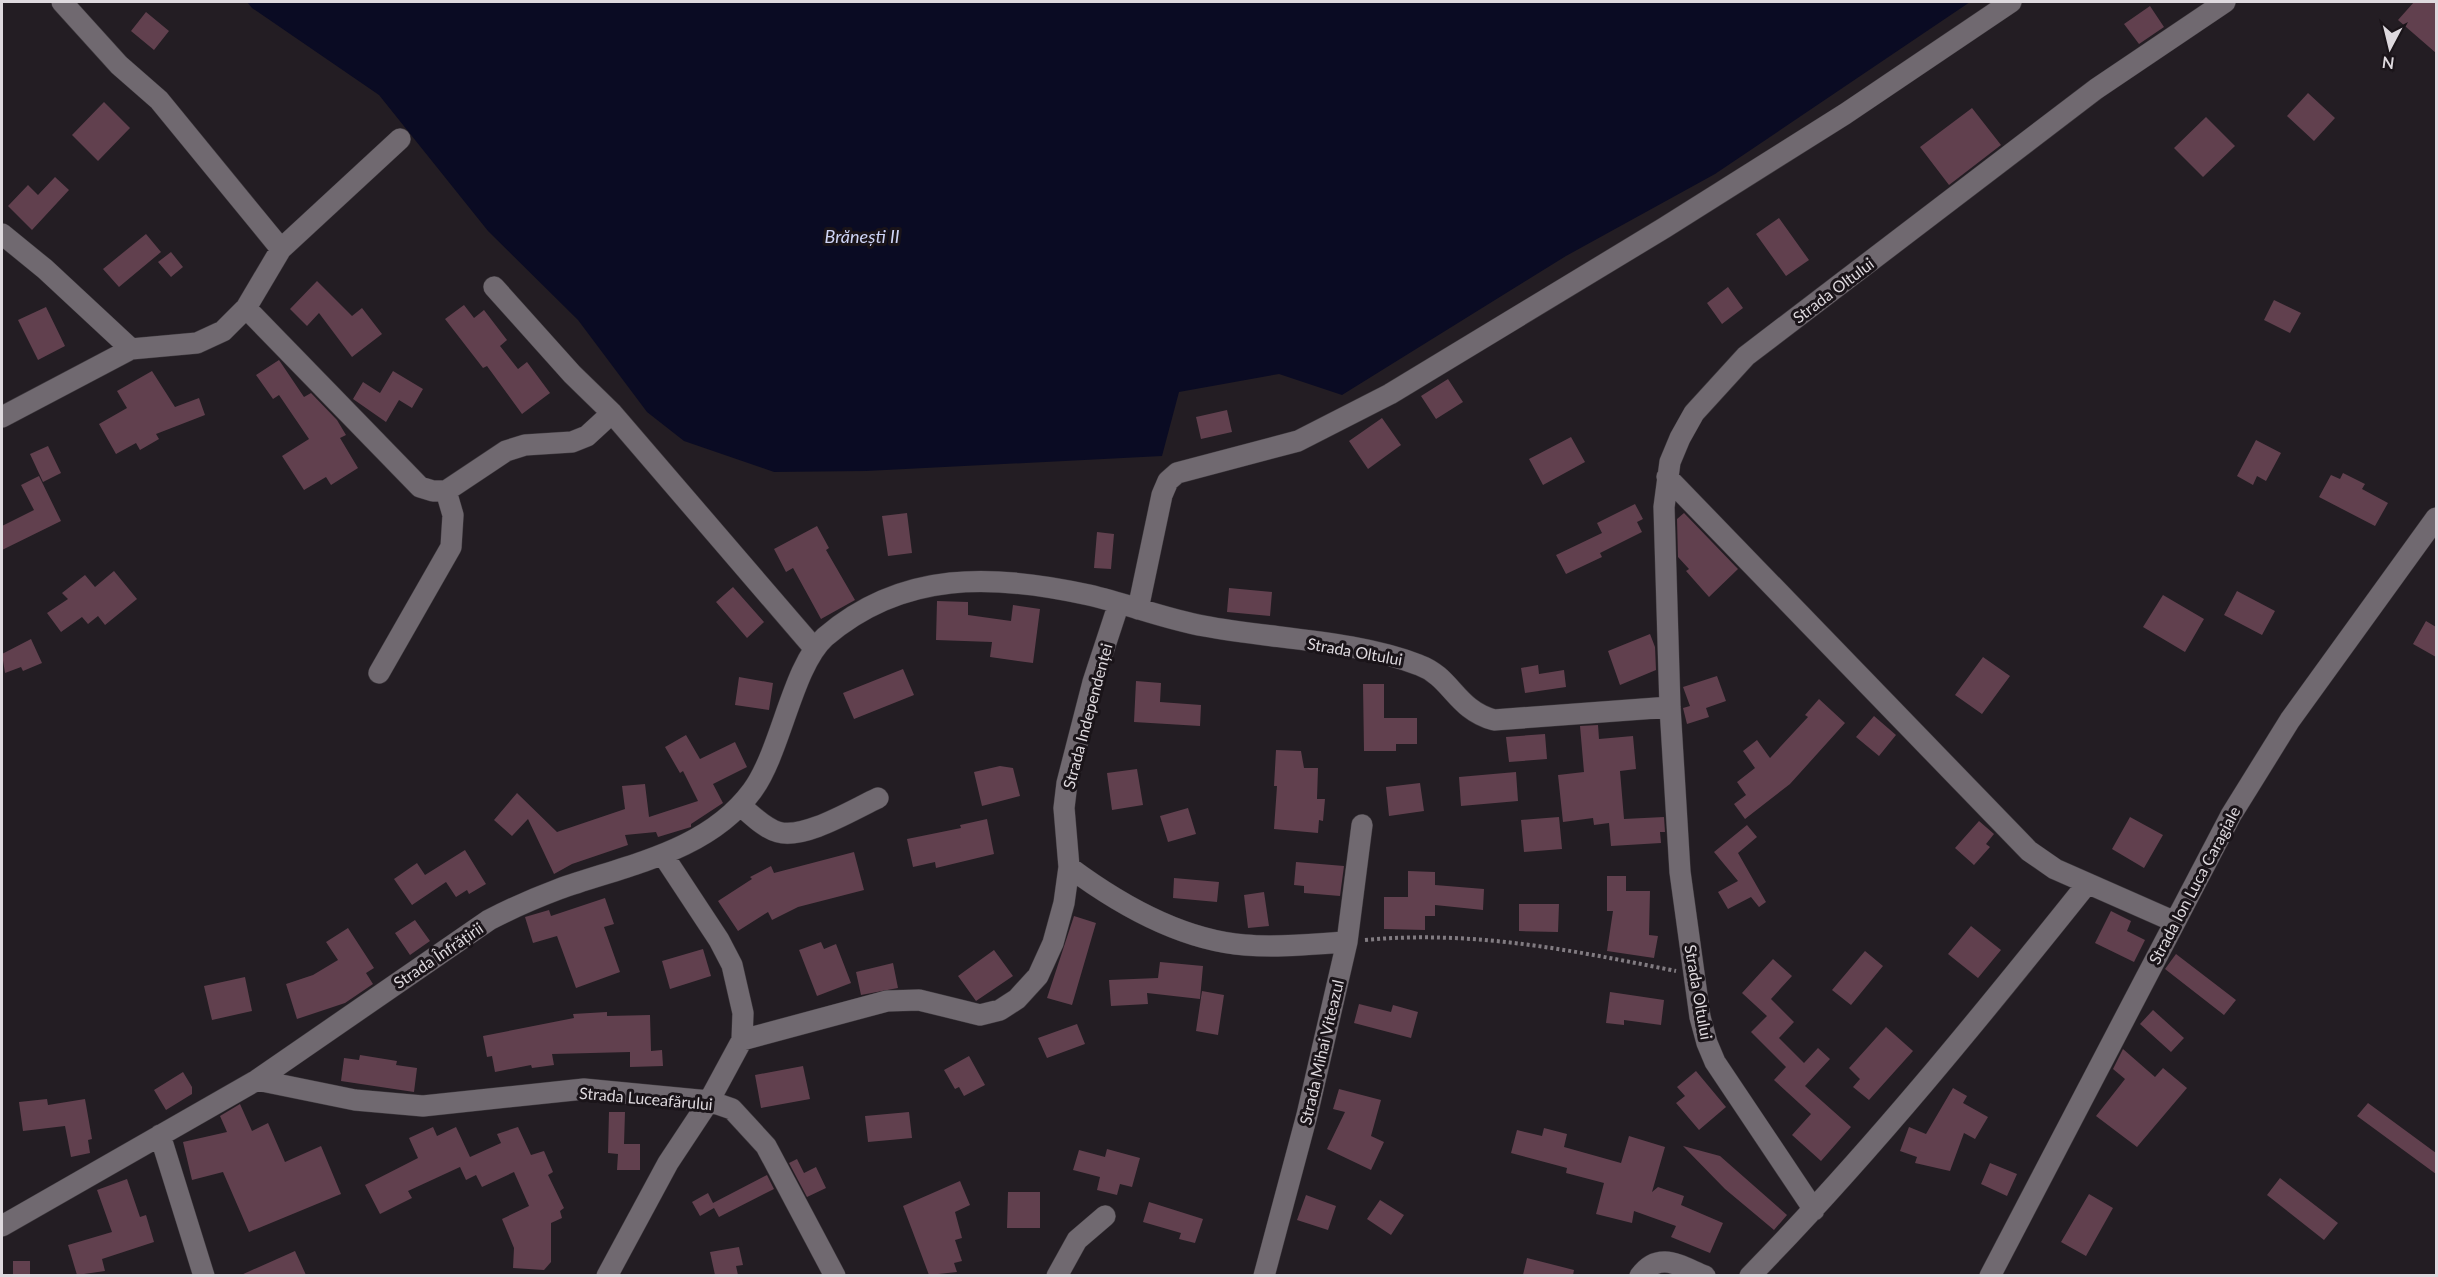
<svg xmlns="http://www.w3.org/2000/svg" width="2438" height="1277" font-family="Lato,sans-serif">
<rect width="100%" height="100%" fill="#231d23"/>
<path fill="#0a0b23" d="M247,2H1970L1715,174L1566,256L1342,395L1279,374L1179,392L1162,456L866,471L774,472L684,441L647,412L578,320L488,231L379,95L252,8Z"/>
<path fill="#61404e" d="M2414,2H2436V53L2398,20Z
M2150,6L2164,27L2139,44L2124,24Z
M146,12L169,31L154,50L131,31Z
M2308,93L2335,118L2314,141L2287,116Z
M104,102L130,128L98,161L72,135Z
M1972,108L2001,145L1949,185L1920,147Z
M2206,117L2235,146L2203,177L2174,148Z
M55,177L69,190L32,230L8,206L28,185L38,195Z
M1779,218L1809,260L1786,276L1756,234Z
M146,234L161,252L119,287L103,269Z
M171,252L183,267L171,277L158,262Z
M317,281L352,316L362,308L382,334L352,357L319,313L307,326L290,309Z
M1728,287L1743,308L1722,324L1707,303Z
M2274,300L2301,313L2290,333L2264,320Z
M464,305L474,318L484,310L507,340L500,346L518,369L527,362L550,393L522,414L487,366L483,368L445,319Z
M46,307L65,346L38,360L18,320Z
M279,360L304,397L311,393L337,420L346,435L340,438L358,468L331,485L326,477L304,490L282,456L309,439L279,395L273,399L256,375Z
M152,371L175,407L199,398L205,415L156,434L159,439L140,450L136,443L116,454L99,424L127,408L117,391Z
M393,371L423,389L412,408L399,400L386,422L353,399L363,382L380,393Z
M1448,379L1463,402L1436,419L1421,396Z
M1227,410L1232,432L1201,439L1196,417Z
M1382,418L1401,445L1368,469L1349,441Z
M1571,437L1585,462L1543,485L1529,459Z
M2256,440L2281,453L2266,481L2257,476L2253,485L2237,476Z
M48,446L61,473L43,482L30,454Z
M2343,473L2365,484L2362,489L2388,503L2375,526L2319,497L2331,475L2340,479Z
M39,476L61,521L2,550V526L34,510L21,485Z
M1635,504L1643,519L1637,522L1642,532L1600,553L1602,557L1566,574L1556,555L1602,533L1597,523Z
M907,513L912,553L888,556L882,516Z
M1684,513L1738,569L1709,597L1686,571L1689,569L1678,557L1677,519Z
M817,526L829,548L826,550L855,600L821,619L793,568L786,572L774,549Z
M1097,532L1114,534L1111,569L1094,568Z
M114,571L137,599L105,625L98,616L88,624L82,617L61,632L47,613L68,599L62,593L85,575L95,587Z
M733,587L764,622L747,638L716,602Z
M1229,588L1272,592L1270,616L1227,612Z
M2237,591L2275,611L2262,635L2224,615Z
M2163,595L2204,619L2185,652L2143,627Z
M937,601L968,602V615L1011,621L1013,605L1040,609L1033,663L990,657L992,642L936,640Z
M2426,621L2436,627V657L2413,644Z
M1650,634L1655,647L1656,670L1620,685L1608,651Z
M31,639L42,663L23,671L21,667L5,673L2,654Z
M1983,657L2010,676L1982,714L1955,695Z
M1538,665L1539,674L1564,670L1566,687L1525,693L1521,668Z
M903,669L914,695L854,719L843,693Z
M1717,676L1726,701L1706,708L1709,717L1687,724L1683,708L1690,706L1683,687Z
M739,677L773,683L769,710L735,705Z
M1136,681L1161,683L1160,702L1201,705L1200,726L1134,722Z
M1363,684H1384V718H1417V744H1396V751H1364Z
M1819,699L1845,723L1790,784L1745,819L1734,804L1746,795L1737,782L1755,768L1743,751L1757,740L1770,758L1808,717L1805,715Z
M1874,716L1896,735L1879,756L1856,737Z
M1598,725L1599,739L1633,736L1636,769L1620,771L1624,819L1664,817L1665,832H1660L1661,843L1611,846L1609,823L1594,825L1593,818L1563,822L1558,775L1584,772L1580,726Z
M1545,734L1547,759L1509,762L1506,737Z
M686,735L700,759L735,742L747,767L713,784L723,803L691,824V827L658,837L656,832L625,835L628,845L572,864L554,874L528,819L512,836L494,820L517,793L557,832L625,809L622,786L645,784L649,817L698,801L683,771L680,773L665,747Z
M1276,750L1301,751L1304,768H1318L1317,799H1325L1323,821L1319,820L1318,833L1274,829L1277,786H1274Z
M1000,766L1013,768L1020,796L982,806L974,772Z
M1137,769L1143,805L1112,810L1107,773Z
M1516,772L1518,801L1461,806L1459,777Z
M1420,783L1424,811L1389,816L1386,787Z
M1188,808L1196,834L1168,842L1160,816Z
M1559,817L1562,849L1524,852L1521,820Z
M2130,817L2163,835L2144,868L2112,849Z
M987,819L994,854L936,868L935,862L913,867L907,839L961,828L960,825Z
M1979,821L1994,834L1986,844L1990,847L1974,865L1955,848Z
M1747,825L1757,837L1738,853L1766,902L1759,907L1751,897L1728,909L1718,892L1738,881L1714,852Z
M465,850L486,884L469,894L467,890L456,897L446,882L412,905L394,879L417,863L425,875Z
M854,852L864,890L798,907L772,920L768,912L738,931L718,901L752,879L750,877L771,866L774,873Z
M1296,862L1344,866L1340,896L1304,893V886L1294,885Z
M1408,871L1435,872V885L1484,889L1483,910L1435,905V916H1425V930L1384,929V897H1408Z
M1607,876H1626V891H1650L1649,935L1658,936L1654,958L1607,951L1613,911H1607Z
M1174,878L1219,882L1217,902L1173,898Z
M1264,892L1269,926L1248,928L1244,895Z
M605,898L614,924L604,927L620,972L576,988L557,936L533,943L525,917L549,910L551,916Z
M1519,904H1559L1558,932L1519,931Z
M2111,911L2131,921L2127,931L2145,940L2134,962L2095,943Z
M1074,916L1096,923L1072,1005L1047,998Z
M415,920L430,941L410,955L395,933Z
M1971,926L2001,950L1978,978L1948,954Z
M348,928L374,968L366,973L373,984L345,1003L297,1019L286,984L313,975L338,960L326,942Z
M821,942L824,949L836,944L851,983L817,996L799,950Z
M703,949L711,976L670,989L662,961Z
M994,950L1013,976L976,1001L958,976Z
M1865,951L1883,966L1851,1005L1832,990Z
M2176,954L2236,1000L2224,1015L2165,969Z
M1773,959L1792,976L1771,999L1794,1022L1779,1038L1804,1063L1818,1048L1830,1059L1805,1086L1851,1127L1821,1161L1792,1135L1811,1114L1774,1080L1786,1067L1751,1032L1767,1016L1742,993Z
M1160,962L1203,966L1200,999L1147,993L1148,1004L1111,1006L1109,980L1158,978Z
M893,963L898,988L861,995L856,972Z
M245,977L252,1011L212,1020L204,986Z
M1202,991L1224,995L1218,1035L1196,1031Z
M1610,992L1664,1000L1661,1025L1624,1020V1025L1606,1023Z
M1359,1004L1391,1012L1393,1005L1418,1012L1411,1038L1354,1023Z
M2153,1010L2184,1038L2171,1052L2140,1024Z
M607,1012V1016L650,1015L651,1051L662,1050L663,1066L630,1067V1052L552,1054L554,1065L532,1068L531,1065L495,1072L492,1056L487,1057L483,1036L574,1018L573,1014Z
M1077,1024L1085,1044L1047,1058L1038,1038Z
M1886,1027L1913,1051L1869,1100L1853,1087L1860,1079L1849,1068Z
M2123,1049L2155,1077L2163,1068L2187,1088L2137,1147L2096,1116L2125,1079L2113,1069Z
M360,1055L397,1061L396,1065L417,1068L414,1092L341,1081L344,1058L359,1060Z
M969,1056L985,1085L964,1096L959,1087L955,1089L944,1070Z
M803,1066L810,1099L761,1108L755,1075Z
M1696,1071L1726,1107L1699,1130L1676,1103L1685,1096L1677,1087Z
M183,1072L192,1087V1094L166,1110L154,1090Z
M1953,1088L1967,1096L1963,1103L1988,1117L1975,1139L1964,1133L1950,1171L1915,1163L1917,1157L1900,1151L1909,1127L1926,1134Z
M1339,1089L1381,1100L1371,1136L1384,1142L1371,1170L1327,1149L1345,1112L1333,1109Z
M47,1099L48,1105L85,1099L92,1139L88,1140L90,1153L71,1157L65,1126L23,1131L19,1102Z
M2368,1103L2436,1153V1174L2357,1116Z
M240,1104L252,1131L268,1123L285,1162L321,1146L341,1194L249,1232L223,1172L192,1180L183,1142L227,1132L220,1116Z
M609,1112H625L624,1144H640V1170H617L618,1154L608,1153Z
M909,1112L912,1138L868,1142L865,1116Z
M433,1127L437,1136L456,1127L470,1157L501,1143L497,1134L518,1127L531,1155L544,1151L553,1172L548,1175L564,1208L560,1211L562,1218L551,1223V1262L544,1270L513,1268L514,1248L502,1219L529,1206L514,1172L482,1187L476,1175L466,1180L460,1167L408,1191L412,1198L380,1214L365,1185L418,1158L409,1138Z
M1544,1128L1567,1134L1564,1147L1621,1163L1629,1136L1665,1147L1652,1192L1658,1187L1684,1196L1681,1205L1723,1223L1710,1253L1671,1237L1676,1226L1634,1211L1632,1223L1596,1214L1604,1183L1566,1173L1567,1168L1511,1153L1517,1130L1542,1136Z
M1683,1146L1720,1156L1787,1215L1774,1230L1725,1189Z
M1107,1149L1140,1158L1132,1187L1120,1184L1117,1195L1097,1190L1100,1177L1073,1170L1079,1150L1105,1157Z
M797,1159L804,1173L816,1167L826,1188L807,1197L789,1163Z
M1990,1163L2017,1174L2007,1196L1981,1184Z
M767,1175L774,1189L719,1217L714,1208L700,1216L692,1202L708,1193L713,1203Z
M2280,1178L2338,1223L2324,1240L2267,1195Z
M127,1179L140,1217L146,1215L154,1242L102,1259L105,1271L77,1275L68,1245L112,1232L97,1190Z
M960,1181L970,1205L955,1212L962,1238L955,1240L962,1261L954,1263L957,1272L929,1275L903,1206Z
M1008,1192H1040V1228H1007Z
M2089,1194L2113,1208L2086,1256L2061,1242Z
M1306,1195L1336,1206L1328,1230L1297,1220Z
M1380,1200L1404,1215L1391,1235L1367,1219Z
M1149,1202L1203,1219L1195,1243L1179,1239L1181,1233L1143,1222Z
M739,1247L743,1265L736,1266L738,1275H715L710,1252Z
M295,1251L306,1275H241Z
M1527,1258L1574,1270L1573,1275H1523Z
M13,1261H30V1275H13Z"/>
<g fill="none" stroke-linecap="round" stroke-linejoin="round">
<defs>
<path id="minor" d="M62,2L119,65L159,100L281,249
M2,234L45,269L131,349
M494,287L572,374L612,413L814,648
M246,308L420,487L433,491H446L506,451L525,445L572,442L587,436L612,413
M2,417L131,349L197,343L223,331L246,308L281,249L400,139
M1667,477L2029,851L2055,869L2173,921
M1138,609L1162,495L1168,481L1177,473L1298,441L1390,394L1664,228L1845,114L2011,2
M379,673L451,547L453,515L446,491
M741,806C752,815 764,828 778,832C804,840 854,809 878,798
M1069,867C1120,905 1181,940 1245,945C1279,948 1313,944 1347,942
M742,1040L887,1001L919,1000L980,1015L1000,1010L1017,999L1038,976L1053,943L1064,903L1069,867L1064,808L1067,783L1093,682L1119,603
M257,1080L355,1100L423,1106L584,1089L709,1101L732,1109L766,1146L835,1276
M160,1135L204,1276
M1814,1210L1715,1062L1707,1043L1700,1017L1680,872L1670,707L1664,507L1670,462L1680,438L1694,413L1746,356L2096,89L2225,2
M2,1226L257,1080L489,920C512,908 535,898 559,889C626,865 707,852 752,791C781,752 792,667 825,637C903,570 994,574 1089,595C1128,604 1165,619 1204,626C1272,639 1355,640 1419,665C1452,677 1455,709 1494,720L1670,707
M607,1276L668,1163L709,1101L742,1040L743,1013L732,965L719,940L663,855
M1057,1276L1077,1240L1105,1216
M1264,1276L1307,1115L1347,942L1362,825
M1640,1276C1659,1250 1680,1266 1705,1276
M1750,1276C1871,1152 1979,1019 2087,884
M1990,1276L2231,815L2290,720L2436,518"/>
</defs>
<use href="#minor" stroke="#3e393e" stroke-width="22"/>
<path stroke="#817b81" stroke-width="4" stroke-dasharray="3 3" stroke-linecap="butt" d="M1365,940C1473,930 1571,950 1676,971"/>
<use href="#minor" stroke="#706970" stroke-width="21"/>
</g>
<g text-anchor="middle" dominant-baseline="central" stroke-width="6" stroke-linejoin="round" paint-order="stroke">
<g font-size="16" fill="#ded9de" stroke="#1a1419">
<text transform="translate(1833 290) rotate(-37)">Strada Oltului</text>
<text transform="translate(1355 651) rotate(10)">Strada Oltului</text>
<text transform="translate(1087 716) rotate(-75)">Strada Independenței</text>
<text transform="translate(2194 885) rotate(-62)">Strada Ion Luca Caragiale</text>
<text transform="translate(438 955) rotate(-34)">Strada Înfrățirii</text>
<text transform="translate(1699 992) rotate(80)">Strada Oltului</text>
<text transform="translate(1321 1052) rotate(-77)">Strada Mihai Viteazul</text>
<text transform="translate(646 1098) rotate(5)">Strada Luceafărului</text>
</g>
<g font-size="18" font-style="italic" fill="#cfd5f7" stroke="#1a1419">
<text x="862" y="236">Brănești II</text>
</g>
</g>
<rect width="2438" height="1277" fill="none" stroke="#ded9de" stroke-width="6"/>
<g transform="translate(2390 48) rotate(187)" stroke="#1a1419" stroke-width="4.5" paint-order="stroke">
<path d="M0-4.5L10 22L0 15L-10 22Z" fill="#ded9de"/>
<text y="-9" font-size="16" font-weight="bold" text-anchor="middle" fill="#ded9de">N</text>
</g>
</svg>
